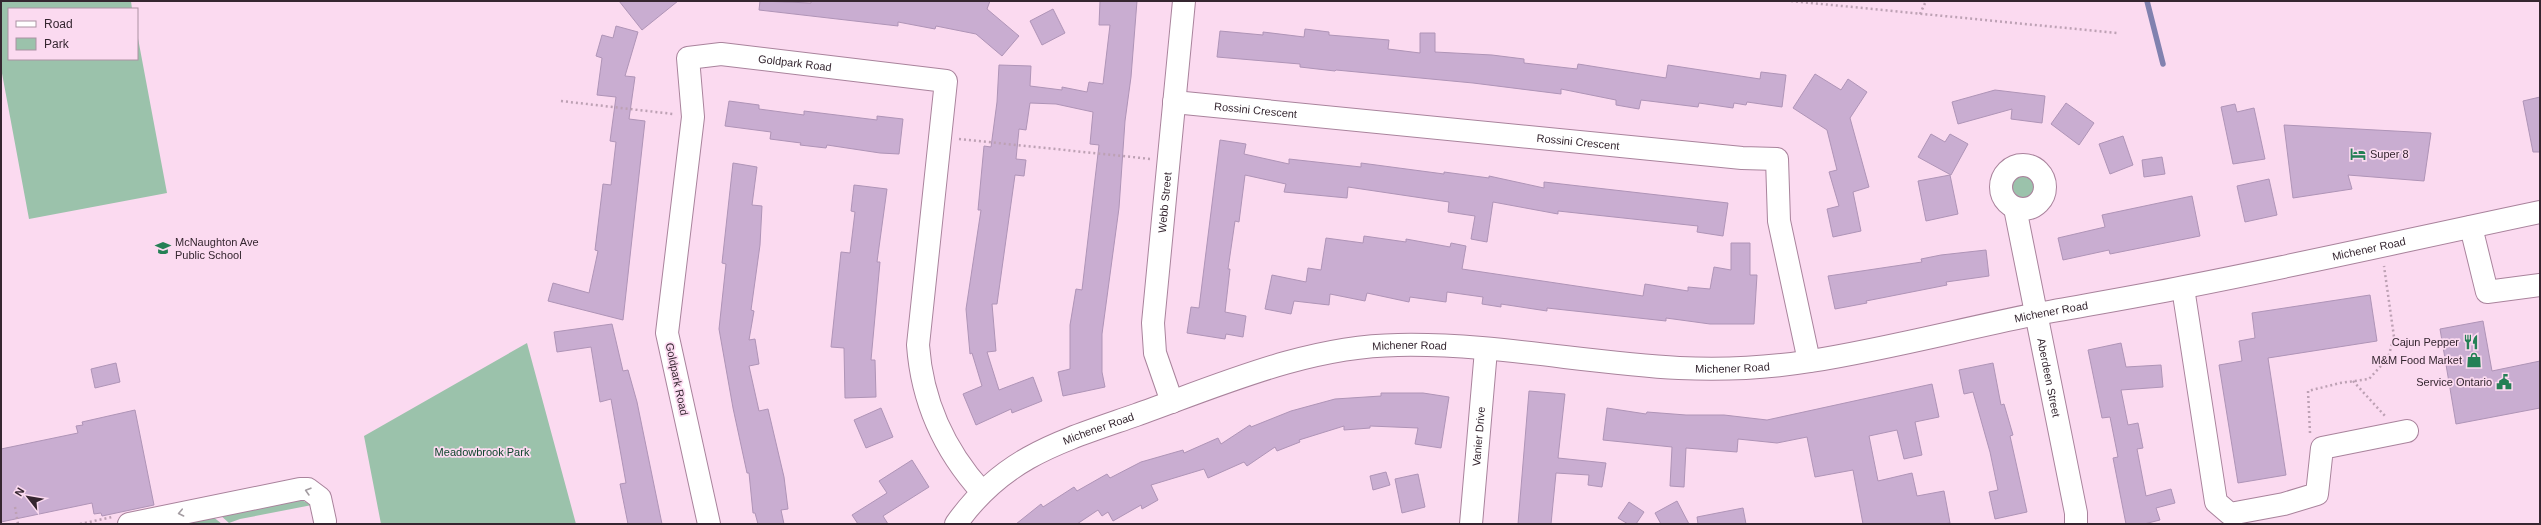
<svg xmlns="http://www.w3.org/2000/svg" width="2541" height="525" font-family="Arial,sans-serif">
<rect width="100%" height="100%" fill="#fbdaf0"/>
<path fill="#9bc2ab" d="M1,1H131L132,9H9V59H137V33L167,193L29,219L1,68Z
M2010 187a12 12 0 1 1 24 0a12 12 0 1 1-24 0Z
M527,343L576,524H381L364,436Z
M297,498L312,505L240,519L229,523L219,514Z
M212,516L222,524H172Z"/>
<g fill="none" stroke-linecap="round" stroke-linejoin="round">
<path stroke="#8181af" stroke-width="5.5" d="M2147,1L2163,64"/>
</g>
<path fill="#c9add1" stroke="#af94b7" d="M619,1H678L642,30Z
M760,1L811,3V1H990L987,9L1019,36L1002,56L976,34L936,26L935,29L898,22V26L759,10Z
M1100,1H1137L1131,77L1125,121L1119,208L1102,334V372L1105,387L1063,396L1058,372L1070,369V325L1076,289L1082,290L1099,145L1090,144L1093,112L1056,104L1030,103L1026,130L1019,129L1016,159L1026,160L1024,176L1015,175L997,304H992L996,351L987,352L999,390L1033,377L1042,401L1012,413L1011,409L976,425L963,394L982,386L972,353L970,354L966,309L981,210H978L984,146L991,147L997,102L999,65L1031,66L1030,86L1062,90V87L1087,92L1089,82L1103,84L1110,25H1099Z
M1053,9L1065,33L1042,45L1030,21Z
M616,26L638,32L625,76L635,77L629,119L645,121L623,320L548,301L553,283L589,293L598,251L595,250L603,184L611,185L616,142L610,141L616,97L597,95L602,58L596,56L602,35L613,38Z
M1305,29L1329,32V35L1389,40L1388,49L1420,53V33H1435V52L1492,55L1524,59V63L1577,69L1578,64L1666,78L1668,65L1760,79L1761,72L1786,75L1782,107L1747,102L1746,105L1734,103L1733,108L1699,103L1698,107L1641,100L1639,109L1616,105V100L1561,89V94L1473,83L1336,70L1335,71L1300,67V64L1217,57L1220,31L1263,35V32L1304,37Z
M1815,74L1841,90L1848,79L1867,92L1850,118L1869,187L1853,192L1861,231L1833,237L1827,209L1839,206L1829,172L1837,170L1827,130L1793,108Z
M1995,90L2045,96L2042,123L2011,119L2012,109L1958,124L1952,102Z
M2540,97V152H2533L2523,101Z
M729,101L759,105V109L804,115V111L877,120V116L903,119L899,154L880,153L827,145L826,148L800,145L801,143L770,139L771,132L725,126Z
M2066,103L2094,123L2079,145L2051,124Z
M2235,104L2237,112L2254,108L2265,159L2233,164L2221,107Z
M2284,125L2431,133L2424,181L2348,175L2352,189L2293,198Z
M1931,134L1945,142L1950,134L1968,144L1951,175L1918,157Z
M2123,136L2133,165L2110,174L2099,144Z
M1220,140L1246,144L1244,154L1289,164V159L1361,167V163L1444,174V172L1489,178V176L1544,188V182L1728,203L1723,236L1697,232L1698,226L1558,211V214L1493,202L1487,242L1471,239L1475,216L1448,212L1449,202L1348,187L1347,198L1284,192L1286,184L1245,175L1239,222L1235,221L1228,269H1230L1225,312L1246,316L1243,337L1226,334L1225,339L1187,333L1191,307L1199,308Z
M2162,157L2165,174L2144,177L2142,160Z
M733,163L757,167L752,205L762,206L760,245L751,310L754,311L749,340L755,339L759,364L749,366L759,411L768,409L784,477L788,509L781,510L784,524H758L755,513H753L749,473H747L733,408L719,329L726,264L722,263Z
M1950,175L1958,214L1926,221L1918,181Z
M2269,179L2277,215L2245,222L2237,186Z
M854,185L887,189L877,262H880L871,360H875L876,397L845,398L844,348L831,347L841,252L850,253L855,212L851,211Z
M2192,196L2200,236L2110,254L2109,250L2063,260L2058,238L2105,227L2102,215Z
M1364,236L1406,242V239L1450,247L1451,243L1466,246L1462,269L1643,296L1645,284L1688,291V287L1710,289L1714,267L1731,270V243H1750V275H1757L1754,324H1710L1666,318V321L1547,308V311L1501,304V307L1482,304L1483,297L1447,292L1446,302L1410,297L1409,302L1367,293L1365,301L1330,294L1329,305L1294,301L1291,314L1265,309L1272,275L1306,282L1308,268L1321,270L1326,238L1363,243Z
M1986,250L1989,276L1946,282L1947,285L1866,301L1867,303L1835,309L1828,276L1922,262L1921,259L1941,255Z
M2370,295L2377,341L2268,358L2286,475L2238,483L2219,365L2242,361L2239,341L2255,338L2252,313Z
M2483,321L2492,371L2540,361V408L2456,424L2440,329Z
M612,324L623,371L628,370L637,402L662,524H628L620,484L626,483L611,399L600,402L591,347L557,352L554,332Z
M2121,343L2126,367L2161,365L2163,387L2121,390L2128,425L2138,423L2143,448L2137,449L2146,496L2171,489L2175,503L2156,508L2160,520L2144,524H2126L2113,458L2118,457L2110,417L2102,418L2088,350Z
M116,363L120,382L95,388L91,369Z
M1993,363L2001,405L2004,404L2013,435L2010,436L2027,512L1995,519L1989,492L1998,490L1990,452L1973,392L1964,394L1959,370Z
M1932,384L1939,417L1915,422L1922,455L1904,459L1897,430L1869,436L1878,481L1912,473L1917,496L1944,491L1950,523L1942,524H1863L1853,470L1815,477L1807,437L1777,443L1738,439L1737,452L1686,448L1684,487L1670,486L1672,447L1603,440L1607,408L1646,414L1647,412L1686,415H1724L1767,420Z
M1529,391L1565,394L1558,458L1606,463L1602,487L1588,485L1589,475L1556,473L1551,524H1518Z
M1381,393H1423L1449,397L1441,448L1415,444L1418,428L1370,426V428L1344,430V426L1299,440L1300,442L1277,451L1275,447L1247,466L1244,462L1208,478L1204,469L1151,485L1158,500L1142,509L1141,505L1113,521L1108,512L1102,516L1098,510L1077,524H1016L1041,504L1043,507L1074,487L1077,491L1107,474L1110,478L1141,462L1183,450L1184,453L1218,438L1221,444L1250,425L1251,427L1291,411L1335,399L1381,396Z
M881,408L893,437L866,448L854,420Z
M135,410L154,505L102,516L101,513L94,514L92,503L1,522V449L78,433L76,426L83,425L82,422Z
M912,460L929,487L883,516L888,524H858L852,515L887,493L879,481Z
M1386,472L1390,485L1373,490L1370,476Z
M1418,474L1425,507L1402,513L1395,479Z
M1677,501L1689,524H1661L1655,513Z
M1629,502L1644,512L1636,524H1628L1618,518Z
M1743,508L1746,524H1698L1697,517Z"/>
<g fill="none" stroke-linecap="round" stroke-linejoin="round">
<defs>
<g id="minor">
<path id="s1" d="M1174,102L1742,158L1777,159L1779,221L1809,361"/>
<circle cx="2023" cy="187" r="22"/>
<path id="s2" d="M2015,208L2076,513V524"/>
<path d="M2471,227L2487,292L2540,285"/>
<path d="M2183,288L2216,502L2230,514L2284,504L2317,494L2322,448L2407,431"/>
<path id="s3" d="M1172,402L1155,353L1153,323L1184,1"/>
<path d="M129,524L300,489H308L320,498L325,521"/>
<path id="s4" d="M709,524L667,333L693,117L688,58L721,54L946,81L918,345C922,401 944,450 982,492"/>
<path id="s5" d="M956,524C1004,456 1062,441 1136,415C1220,385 1307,346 1398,345C1492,343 1585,363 1679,368C1722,370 1768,368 1811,361C1887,349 1962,329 2037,314C2086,305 2135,297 2184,287C2303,264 2421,237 2540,212"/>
<path id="s6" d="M1471,524L1486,350"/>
</g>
</defs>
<use href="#minor" stroke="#a9839c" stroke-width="24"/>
<path stroke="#bda1b4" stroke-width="2.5" stroke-dasharray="2 3" stroke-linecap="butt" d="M1791,1L2117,33
M1920,14L1926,1
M561,101L673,114
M959,139L1151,159
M2353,381L2385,416
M2310,433L2308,391L2340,383L2369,379L2388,358L2394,337L2384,266
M15,507L18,524
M80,524L112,517"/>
<use href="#minor" stroke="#fff" stroke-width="22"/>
</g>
<defs><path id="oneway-chevron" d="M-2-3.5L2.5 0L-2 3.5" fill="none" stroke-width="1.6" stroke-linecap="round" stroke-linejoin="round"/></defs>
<g stroke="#a49da2">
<use href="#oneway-chevron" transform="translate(308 491) rotate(-164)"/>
<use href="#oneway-chevron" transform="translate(181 513) rotate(168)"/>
</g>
<defs>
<symbol id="hotel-bare" viewBox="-9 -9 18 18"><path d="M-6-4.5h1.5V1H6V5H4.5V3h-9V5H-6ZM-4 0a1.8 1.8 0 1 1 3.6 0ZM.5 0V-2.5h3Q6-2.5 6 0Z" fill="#248055" stroke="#fbdaf0" stroke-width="2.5" paint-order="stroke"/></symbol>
<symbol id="school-bare" viewBox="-9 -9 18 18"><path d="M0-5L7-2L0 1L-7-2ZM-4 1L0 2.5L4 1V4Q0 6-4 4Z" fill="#248055" stroke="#fbdaf0" stroke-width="2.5" paint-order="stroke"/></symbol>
<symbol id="restaurant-bare" viewBox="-9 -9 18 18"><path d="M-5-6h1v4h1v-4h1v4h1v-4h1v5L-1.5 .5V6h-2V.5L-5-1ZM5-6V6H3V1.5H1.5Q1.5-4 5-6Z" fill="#248055" stroke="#fbdaf0" stroke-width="2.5" paint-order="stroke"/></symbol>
<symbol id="shop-bare" viewBox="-9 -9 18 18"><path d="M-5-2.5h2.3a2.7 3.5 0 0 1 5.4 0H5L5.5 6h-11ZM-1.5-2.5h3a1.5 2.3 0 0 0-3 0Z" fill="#248055" stroke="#fbdaf0" stroke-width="2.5" paint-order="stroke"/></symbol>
<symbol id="civic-bare" viewBox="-9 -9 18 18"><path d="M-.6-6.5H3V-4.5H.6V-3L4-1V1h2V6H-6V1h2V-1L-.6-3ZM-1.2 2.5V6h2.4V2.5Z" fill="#248055" stroke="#fbdaf0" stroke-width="2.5" paint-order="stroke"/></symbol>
</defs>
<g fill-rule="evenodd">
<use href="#hotel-bare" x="2347" y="143" width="22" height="22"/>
<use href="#school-bare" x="152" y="237" width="22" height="22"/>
<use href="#restaurant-bare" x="2460" y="331" width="22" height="22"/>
<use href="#shop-bare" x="2463" y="349" width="22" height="22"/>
<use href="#civic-bare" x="2493" y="371" width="22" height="22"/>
</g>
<g text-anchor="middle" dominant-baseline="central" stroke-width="3.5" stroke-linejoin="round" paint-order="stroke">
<g font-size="11" fill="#352630" stroke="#fbdaf0">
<text stroke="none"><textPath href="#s4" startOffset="580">Goldpark Road</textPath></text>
<text stroke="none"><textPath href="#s1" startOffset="82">Rossini Crescent</textPath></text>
<text stroke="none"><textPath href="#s1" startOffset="406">Rossini Crescent</textPath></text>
<text stroke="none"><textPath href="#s3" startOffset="203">Webb Street</textPath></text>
<text stroke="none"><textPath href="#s5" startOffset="1471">Michener Road</textPath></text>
<text stroke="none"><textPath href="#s5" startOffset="1147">Michener Road</textPath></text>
<text stroke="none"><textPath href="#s5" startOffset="499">Michener Road</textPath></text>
<text stroke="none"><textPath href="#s5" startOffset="823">Michener Road</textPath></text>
<text stroke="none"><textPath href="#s2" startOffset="173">Aberdeen Street</textPath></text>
<text transform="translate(677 379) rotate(78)">Goldpark Road</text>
<text stroke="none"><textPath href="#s5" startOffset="175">Michener Road</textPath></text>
<text stroke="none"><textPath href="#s6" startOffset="88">Vanier Drive</textPath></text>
</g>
<g font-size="11" fill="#352630" stroke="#fbdaf0" text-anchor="end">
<text x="2370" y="154" text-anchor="start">Super 8</text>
<text x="175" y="242" text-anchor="start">McNaughton Ave<tspan x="175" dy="13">Public School</tspan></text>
<text x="2459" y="342">Cajun Pepper</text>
<text x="2462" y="360">M&amp;M Food Market</text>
<text x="2492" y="382">Service Ontario</text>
</g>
<g font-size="11" fill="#0e452c" stroke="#fbdaf0">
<text x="482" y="452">Meadowbrook Park</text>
</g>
</g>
<rect width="2541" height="525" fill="none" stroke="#352630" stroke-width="4"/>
<rect x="8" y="8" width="130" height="52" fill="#fbdaf0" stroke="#ac92a3"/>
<rect x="16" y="21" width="20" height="6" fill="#ffffff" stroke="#ac92a3"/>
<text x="44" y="28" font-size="12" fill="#352630">Road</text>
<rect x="16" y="38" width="20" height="12" fill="#9bc2ab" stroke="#ac92a3"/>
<text x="44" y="48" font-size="12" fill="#352630">Park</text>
<g transform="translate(28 497) rotate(301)" stroke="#fbdaf0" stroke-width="3" paint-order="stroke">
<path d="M0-3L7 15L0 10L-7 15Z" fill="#352630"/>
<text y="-6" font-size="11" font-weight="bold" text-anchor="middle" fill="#352630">N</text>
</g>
</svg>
